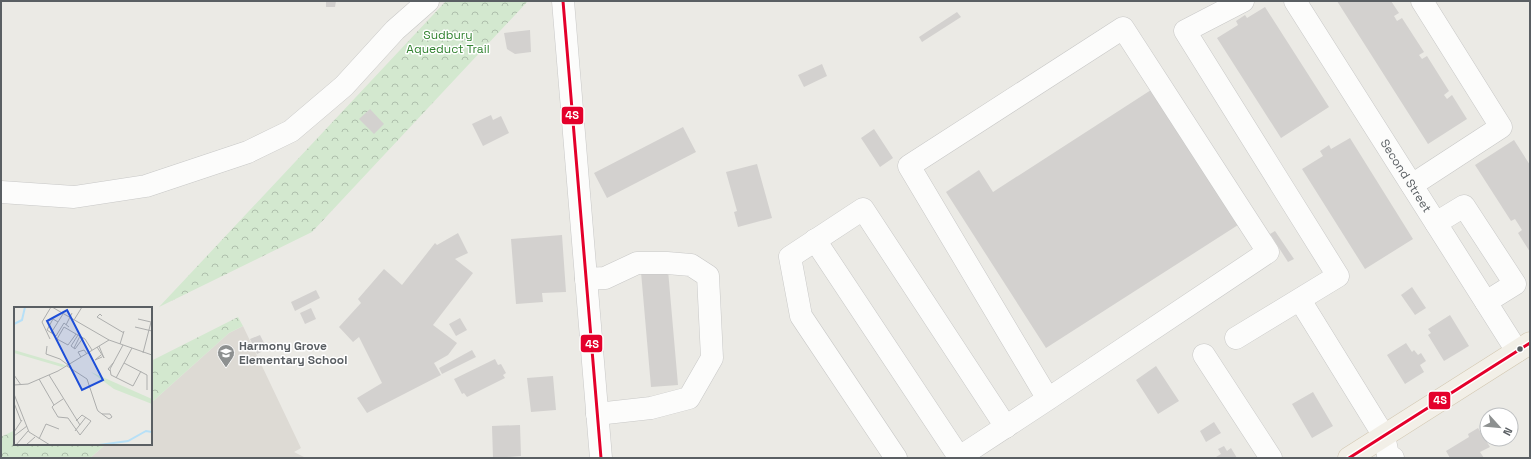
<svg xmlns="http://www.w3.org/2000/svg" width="1531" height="459" font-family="'Space Grotesk',sans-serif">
<defs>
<pattern id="park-crowns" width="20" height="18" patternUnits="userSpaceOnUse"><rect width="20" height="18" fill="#d3e8cf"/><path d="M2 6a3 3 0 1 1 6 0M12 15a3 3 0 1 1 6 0" fill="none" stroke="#aebfac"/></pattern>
</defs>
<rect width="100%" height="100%" fill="#ebeae5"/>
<path fill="#dddad4" d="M243,326L301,448L294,452L306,458H90L106,444H151V403L229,333Z"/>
<path fill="url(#park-crowns)" d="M446,1H528L312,232L159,307Z
M238,317L243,326L229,333L151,403V361Z
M15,430V444H106L90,458H1V437Z"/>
<path fill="#d3d1cf" d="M326,1H336L335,7H326Z
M1337,1H1391L1399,13L1394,16L1397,21L1402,18L1424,52L1419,55L1422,59L1427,56L1449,91L1444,95L1447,99L1452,95L1467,119L1428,144Z
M1265,7L1329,107L1281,138L1217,38L1238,25L1236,21L1245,15L1247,18Z
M957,12L961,17L922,42L919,37Z
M530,30L531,52L515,54L507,49L504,33Z
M822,64L827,76L804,87L798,75Z
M1151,90L1238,225L1046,348L946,192L979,170L993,192Z
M370,109L384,124L374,134L359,119Z
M491,115L493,120L501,116L509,133L483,146L472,124Z
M683,127L696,152L607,198L594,173Z
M874,129L893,158L880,167L861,138Z
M1350,138L1413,239L1365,269L1302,169L1323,156L1320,151L1329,145L1331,149Z
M1514,140L1530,165V252L1518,233L1522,230L1515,219L1511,221L1475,165Z
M757,164L772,218L738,227L734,212L737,211L726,172Z
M1275,231L1294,259L1288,262L1270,234Z
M458,233L468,253L455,259L473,273L433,325L457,343L448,355L434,363L441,375L367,413L357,398L382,383L359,337L353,342L339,327L361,303L358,299L384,269L402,285L435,243L437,245Z
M562,235L566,292L542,293L543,302L516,304L511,239Z
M668,270L678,385L651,387L641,272Z
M1412,287L1426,308L1415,315L1401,295Z
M316,290L320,298L295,311L291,302Z
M311,308L316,319L305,324L300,313Z
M1450,315L1469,346L1444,361L1428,335L1431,333L1428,329Z
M460,318L467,330L456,336L449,324Z
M260,335L267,349L257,354L250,339Z
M1406,343L1412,352L1414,350L1418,355L1421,353L1426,361L1420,365L1424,372L1405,384L1387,355Z
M472,350L476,357L442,374L439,368Z
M495,359L498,365L501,364L506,373L503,375L505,378L467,397L464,393L462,394L454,379Z
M1156,366L1179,401L1158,414L1136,380Z
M553,376L556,410L531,412L527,378Z
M1313,392L1333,426L1312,438L1292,404Z
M1214,422L1221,433L1206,442L1200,431Z
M520,425L521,456L493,458L492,426Z
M1478,428L1490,447L1480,452L1484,458H1450L1446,451L1469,437L1468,434Z
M1224,446L1227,451L1231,448L1237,458H1217L1216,457L1221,454L1218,449Z"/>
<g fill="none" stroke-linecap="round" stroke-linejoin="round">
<defs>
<g id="minor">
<path d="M563,1L601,458"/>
<path id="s1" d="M1295,1L1517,351"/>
<path d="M1412,185L1501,127L1422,1"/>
<path d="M1,192L74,197L146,186L248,152L291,131L344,86L395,30L428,1"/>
<path d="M1436,223L1464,206L1515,284L1486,302"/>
<path d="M815,240L959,457"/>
<path d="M586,279L605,278L637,263H667L691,265L708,276L712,358L689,398L651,408L597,414"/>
<path d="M1300,300L1384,436L1388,455L1393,458"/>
<path d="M1236,338L1338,276L1185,31L1243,1"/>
<path d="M1204,355L1271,458"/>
<path d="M896,458L801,316L790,257L863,209L1006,427"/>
<path d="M958,458L1048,399L1268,252L1123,28L909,166L1048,399"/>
</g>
<path id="major" d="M1349,458L1530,343"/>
</defs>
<use href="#minor" stroke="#c8c8c7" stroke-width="23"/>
<use href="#major" stroke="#d3c8b2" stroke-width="23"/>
<use href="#minor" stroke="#fcfcfb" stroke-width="22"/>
<use href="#major" stroke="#f2efe7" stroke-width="22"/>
<defs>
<path id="bus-1" d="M563,1L601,458
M1349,458L1530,343"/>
</defs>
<use href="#bus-1" stroke="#fff" stroke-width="6"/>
<use href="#bus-1" stroke="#e4002b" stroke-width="3"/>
</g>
<defs>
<symbol id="school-pin" viewBox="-11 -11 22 30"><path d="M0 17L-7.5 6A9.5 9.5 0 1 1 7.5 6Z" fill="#8d9090" stroke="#fff"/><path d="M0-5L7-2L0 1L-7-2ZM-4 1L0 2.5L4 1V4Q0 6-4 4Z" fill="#fff"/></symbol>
</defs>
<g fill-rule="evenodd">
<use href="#school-pin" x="216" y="343" width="20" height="27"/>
</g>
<circle fill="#5a5f63" stroke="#fff" stroke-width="1.5" cx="1520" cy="349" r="3.5"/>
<g text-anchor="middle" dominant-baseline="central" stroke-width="3" stroke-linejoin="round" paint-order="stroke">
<g font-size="12" fill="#328331" stroke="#fff">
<text x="448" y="35">Sudbury<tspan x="448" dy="14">Aqueduct Trail</tspan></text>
</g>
<g font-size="12" fill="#5a5f63" stroke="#fff">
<text stroke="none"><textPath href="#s1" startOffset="207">Second Street</textPath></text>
</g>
<g font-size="12" font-weight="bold" fill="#5a5f63" stroke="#fff" text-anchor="start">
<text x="239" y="346">Harmony Grove<tspan x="239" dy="14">Elementary School</tspan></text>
</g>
</g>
<g transform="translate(14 307)">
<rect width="138" height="138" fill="#ebeae5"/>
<path d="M0,43L51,58L52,59L48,60L0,46ZM77,65L138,92V97L100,82Z" fill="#d3e8cf"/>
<path fill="none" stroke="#b7e0f7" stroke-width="2" d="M0,17L8,13L11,0M85,138L114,134L132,124L138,125"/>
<path fill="none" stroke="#adaead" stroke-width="1" d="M38,0L95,33L138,48M88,9L86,7L83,10L110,26M124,12L137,15L129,46M60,13L68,0M44,15L39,12L33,23L42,29L50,16L55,20M52,18L58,6M121,20L138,24M37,26L49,7M62,27L54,38L43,32L50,20L62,27L64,28L71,32L78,43M64,28L57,39L61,42L69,31M36,32L28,15L37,0M106,37L110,24M109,38L96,62L97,68L119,79L127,64M33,39L32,47L46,52L54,58M83,40L90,51L85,39M60,41L66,29M87,48L81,53L88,50M67,50L64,45L70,43L73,47M110,56L133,68V83M53,59L73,72L83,102L84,104L95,112L98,110L96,107H88M96,64L94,62L100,55M0,68L7,78M35,68L66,118M102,71L118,41M25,72L40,98L49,92M0,78L14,77L44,64L95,33M0,87L15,125L36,138M0,96L7,114M40,98L38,100L44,110L54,111L66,128L77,114L68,108L62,114M61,124L72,110M0,125L8,113M0,129L13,119M25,132L32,117L45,122M2,138L14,124M12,138L21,130"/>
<path fill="#1d4ed8" fill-opacity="0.15" stroke="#1d4ed8" stroke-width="2" d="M53,3L89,73L68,83L33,14Z"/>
<rect width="138" height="138" fill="none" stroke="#5a5f63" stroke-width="2"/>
</g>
<g stroke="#fff" stroke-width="1.5">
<rect x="561" y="106" width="23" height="19" rx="4" fill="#e4002b"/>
<rect x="580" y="334" width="23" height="19" rx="4" fill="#e4002b"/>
<rect x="1428" y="391" width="23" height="19" rx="4" fill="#e4002b"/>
</g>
<g font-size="11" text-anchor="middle" font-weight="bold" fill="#fff">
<text x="572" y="119">4S</text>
<text x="592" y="348">4S</text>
<text x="1440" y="404">4S</text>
</g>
<rect width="1531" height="459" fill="none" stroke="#5a5f63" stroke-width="4"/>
<g transform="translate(1499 427) rotate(117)"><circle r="19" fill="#ffffff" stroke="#bdbfc1"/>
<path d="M0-3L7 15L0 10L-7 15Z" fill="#8d9090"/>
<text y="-6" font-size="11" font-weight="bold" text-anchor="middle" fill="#5a5f63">N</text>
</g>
</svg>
